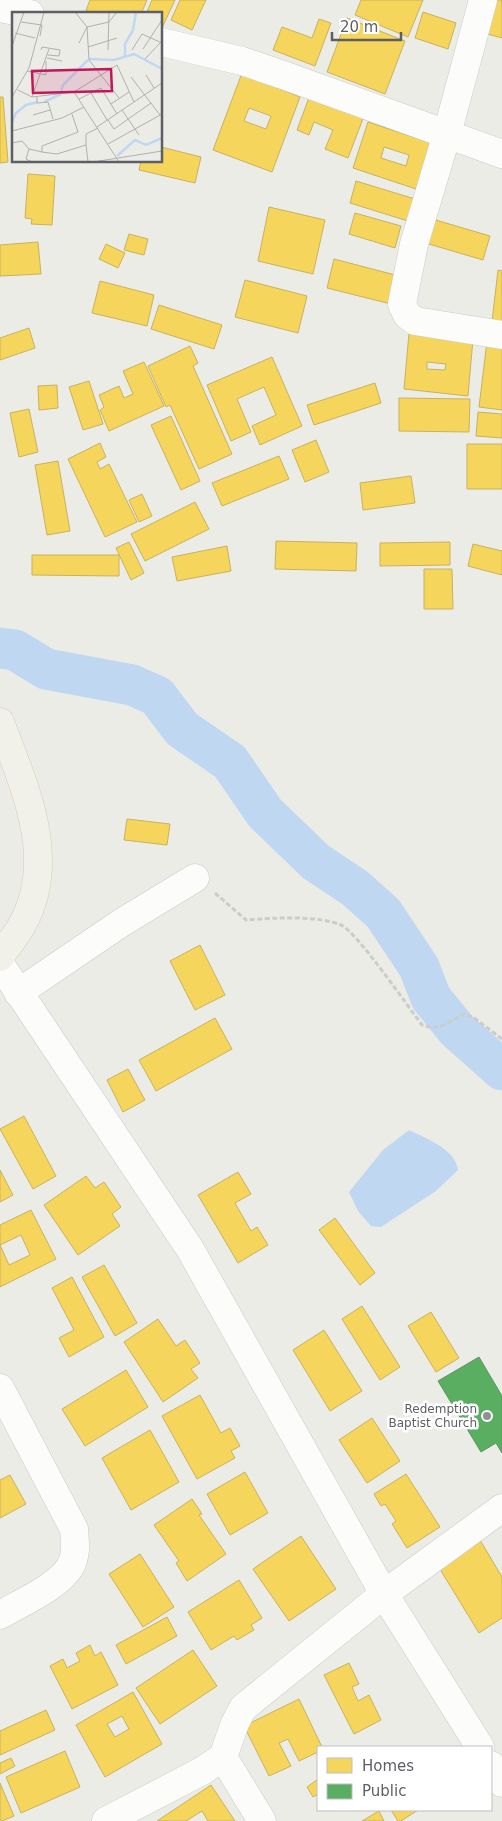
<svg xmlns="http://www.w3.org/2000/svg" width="502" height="1821" font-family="'DejaVu Sans',sans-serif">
<rect width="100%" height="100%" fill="#ecece7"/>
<path fill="#c0d7f2" d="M409,1130C425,1138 456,1149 458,1170L436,1191L381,1227L371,1226L358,1211L349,1192L383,1150Z"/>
<path fill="#f6d55c" stroke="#c8b25e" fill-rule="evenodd" d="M90,0H147L141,14H95L86,10Z
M152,0H175L161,30V14H146Z
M180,0H206L192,30L171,20Z
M361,0H423L408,37L355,15Z
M489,0H502V38L480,32Z
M423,12L456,23L448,49L415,38Z
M347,18L405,41L385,94L327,72Z
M319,19L331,23L315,66L273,50L282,27L312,38Z
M242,73L300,97L272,172L213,150ZM249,108L271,116L266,129L244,121Z
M310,95L364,116L348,158L325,149L333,130L314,122L309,135L297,130Z
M0,97H3L8,162L0,163Z
M368,122L431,143L416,189L353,168ZM384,147L409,155L406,166L381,158Z
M161,147L201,157L195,183L139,170L141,161H161Z
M28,174L55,176L52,225L31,224L32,219L25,218Z
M356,181L415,199L408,221L350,203Z
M269,207L325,220L313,274L258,261Z
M355,213L401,226L395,248L349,234Z
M429,218L490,236L483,260L422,242Z
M129,234L148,239L144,255L124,250Z
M38,242L41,274L0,276V245Z
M106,244L125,253L118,268L99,259Z
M334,259L399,276L391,304L327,288Z
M498,270L502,271V332L491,330Z
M245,280L307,296L298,333L235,317Z
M100,281L154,295L147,326L92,313Z
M159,305L222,325L214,349L151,329Z
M29,328L35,348L0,360V338Z
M409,333L473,339L468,396L404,389ZM427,362L446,364L445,370L427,369Z
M487,341L502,342V410L479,407Z
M190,346L198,363L193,366L232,454L199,469L170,405L166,407L148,366Z
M272,357L302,426L260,445L252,426L276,415L264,387L237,399L251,432L231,441L207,385Z
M144,362L164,406L109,431L100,410L104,407L99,395L119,386L124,398L133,394L123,371Z
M89,381L103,424L83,430L69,387Z
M375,383L381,403L314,425L307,405Z
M57,385L58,408L39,410L38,386Z
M399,398L470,399L469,432L399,431Z
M29,409L38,452L19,457L10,413Z
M478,412L502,414V438L476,436Z
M171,416L200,481L181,490L151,425Z
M316,440L329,472L305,482L292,450Z
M100,443L106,457L97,462L100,469L109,464L137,522L105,537L68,459Z
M467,444H502V489H467Z
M279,456L289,479L222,506L212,483Z
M58,461L70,531L47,535L35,465Z
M411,476L415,503L363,510L360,483Z
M142,494L152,516L139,522L129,500Z
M195,502L209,529L145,561L131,534Z
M276,541L357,543L356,571L275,569Z
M129,542L144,573L131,580L116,548Z
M450,542V565L380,566V543Z
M473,544L502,551V575L468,566Z
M227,546L231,571L177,581L172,557Z
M32,555H119V576L32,575Z
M424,569H452L453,609H424Z
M127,819L170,824L167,845L124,840Z
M200,945L225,995L195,1010L170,961Z
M215,1018L232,1049L156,1091L139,1060Z
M128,1069L145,1100L123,1112L107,1080Z
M24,1116L56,1176L33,1189L0,1129Z
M0,1170L13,1195L0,1202Z
M238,1172L251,1194L235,1203L251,1231L257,1227L268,1245L238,1263L198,1195Z
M86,1176L95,1188L104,1182L121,1207L112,1214L120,1226L78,1255L44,1205Z
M31,1210L56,1259L0,1287V1245L9,1265L30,1255L21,1235L0,1245V1225Z
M335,1218L375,1273L360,1285L319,1230Z
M104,1265L137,1323L115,1336L82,1277Z
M72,1277L104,1337L69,1357L59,1338L74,1330L52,1288Z
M362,1306L400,1367L380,1380L342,1319Z
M431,1312L459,1358L436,1372L408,1326Z
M158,1319L176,1346L185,1340L200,1363L191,1369L198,1378L163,1402L124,1342Z
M324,1330L362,1391L330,1411L293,1350Z
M126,1370L148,1407L85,1446L62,1409Z
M200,1395L221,1433L230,1428L240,1446L231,1451L235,1458L197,1479L162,1416Z
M372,1418L400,1461L367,1483L339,1440Z
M150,1430L179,1482L131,1510L102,1458Z
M245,1472L268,1513L230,1535L207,1494Z
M406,1474L440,1527L407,1548L392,1524L396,1521L385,1504L381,1506L374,1494Z
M10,1475L26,1504L0,1518V1480Z
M192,1499L202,1514L199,1515L226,1554L187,1581L176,1563L179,1561L154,1525Z
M301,1536L336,1589L289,1621L253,1569Z
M480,1540L502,1577V1618L479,1633L438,1566Z
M140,1554L174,1607L143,1627L109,1574Z
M239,1580L262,1618L251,1625L254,1630L237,1640L234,1636L211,1650L188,1612Z
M167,1617L177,1636L126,1664L116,1645Z
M90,1645L95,1656L101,1652L118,1685L72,1709L50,1666L63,1659L67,1668L80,1661L76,1653Z
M193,1650L217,1686L160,1724L136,1688Z
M349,1663L359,1684L352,1687L358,1701L369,1695L381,1720L354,1734L324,1675Z
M133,1692L162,1744L105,1777L76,1725ZM122,1716L129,1729L115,1737L107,1724Z
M299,1699L322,1747H318V1752L299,1761L288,1739L279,1743L291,1766L269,1776L244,1726Z
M46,1710L55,1730L0,1755V1731Z
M65,1751L80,1787L21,1813L6,1777Z
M11,1758L15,1766L0,1774V1763Z
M318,1779V1794L313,1797L307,1787Z
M0,1783L14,1816L2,1821H0Z
M211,1785L235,1821H208L202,1811L186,1821H157Z
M391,1810H418L401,1821H398Z
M379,1811L384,1821H362Z"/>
<path fill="#5aae61" stroke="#5b9662" d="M479,1357L502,1396V1453L496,1443L481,1452L438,1381Z"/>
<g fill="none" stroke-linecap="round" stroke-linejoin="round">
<path stroke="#c0d7f2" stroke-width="41" d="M0,648L15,650L46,669L132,685L157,696L182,729L230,762L265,813L316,862L355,888L383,913L419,967L431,998L457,1030L502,1070"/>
<defs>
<path id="street" d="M483,0L447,134L414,244L402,304L407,315L415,321L502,335
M0,8L30,14
M161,42L242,61L283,75L502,154
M0,964L190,1249L384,1594L480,1747
M18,993L121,923L195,878
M0,1388L74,1529C75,1542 77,1555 70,1567C59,1586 19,1604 0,1615
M223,1757L262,1821
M491,1765L502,1783
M106,1821L202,1771L223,1757L235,1723L243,1708L384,1594L502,1508"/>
<path id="primary" d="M0,722C24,786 59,859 22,925C16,936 7,946 0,957"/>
</defs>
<use href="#street" stroke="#c9c9c9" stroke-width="29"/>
<use href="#primary" stroke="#d1cdb8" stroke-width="29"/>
<path stroke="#c9cdcb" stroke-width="3" stroke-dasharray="5 2.5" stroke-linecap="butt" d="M215,893L246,920C272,918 318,915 341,925C356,931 409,1008 422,1025C439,1032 450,1022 463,1014L473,1017L502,1039"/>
<use href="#street" stroke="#fcfcfb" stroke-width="28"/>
<use href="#primary" stroke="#f1f1e9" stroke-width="28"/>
</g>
<circle fill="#8f9092" stroke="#fff" stroke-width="2" cx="487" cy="1416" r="5"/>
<g text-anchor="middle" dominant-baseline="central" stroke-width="5" stroke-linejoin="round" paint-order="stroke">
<g font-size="12" fill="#5d5f64" stroke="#fff" text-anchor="end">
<text x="477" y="1409">Redemption<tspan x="477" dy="14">Baptist Church</tspan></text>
</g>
</g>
<g transform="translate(12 12)">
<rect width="150" height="150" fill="#ecece7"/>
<path fill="none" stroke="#c0d7f2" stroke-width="2.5" d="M113,44V32L121,18L124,0M77,47L102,48L122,42L150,57M49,80L51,73L76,48M32,90L49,82M0,110L4,101L14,93L26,90M105,144L123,128L134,133L150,126"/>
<path fill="none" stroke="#afb0af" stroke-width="1" d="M63,0L75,15L77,48L107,86M9,10L30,13L28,24M3,21L23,26M67,31L75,15L97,10L105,0M0,34L12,0M76,35L105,26M131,37L150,8M29,38L30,35L48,38L47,44L36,43M96,38L97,0M120,38L130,22L150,31M35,46L50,49M133,47L148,31M15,59L34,63V49M134,63L142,76M119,65L148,103M6,78L20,85L62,80L107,150M62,80L105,53L122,90M79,81L95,108M0,85L17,56L32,0M20,85L37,37M25,85V91L36,90L41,107M67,87L89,76L105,102M99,92L117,80M110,98L127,123M60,102L66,120L30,134V140L45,142L74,133L76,150M21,103L38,98M96,108L102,117L139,91M85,115L150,71M0,119L50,106L72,95M0,131L10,129L17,137M96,132L150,102M74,133V122L86,116M20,150L14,147L17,137L30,140M81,150L150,139"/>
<path fill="#c2185b" fill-opacity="0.15" stroke="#c2185b" stroke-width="2.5" d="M99,57L100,79L21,81L20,59Z"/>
<rect width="150" height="150" fill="none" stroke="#5d5f64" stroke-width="2.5"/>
</g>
<rect x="317" y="1746" width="175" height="65" fill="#ffffff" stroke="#bebfc1"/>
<rect x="327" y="1758" width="25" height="15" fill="#f6d55c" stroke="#bebfc1"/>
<text x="362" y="1771" font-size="15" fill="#5d5f64">Homes</text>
<rect x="327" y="1784" width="25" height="15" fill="#5aae61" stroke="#bebfc1"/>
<text x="362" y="1796" font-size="15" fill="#5d5f64">Public</text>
<path d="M332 32v8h69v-8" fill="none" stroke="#5d5f64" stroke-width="2.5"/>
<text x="340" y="32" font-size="15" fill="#5d5f64" stroke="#ffffff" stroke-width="4" paint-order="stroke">20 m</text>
</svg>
